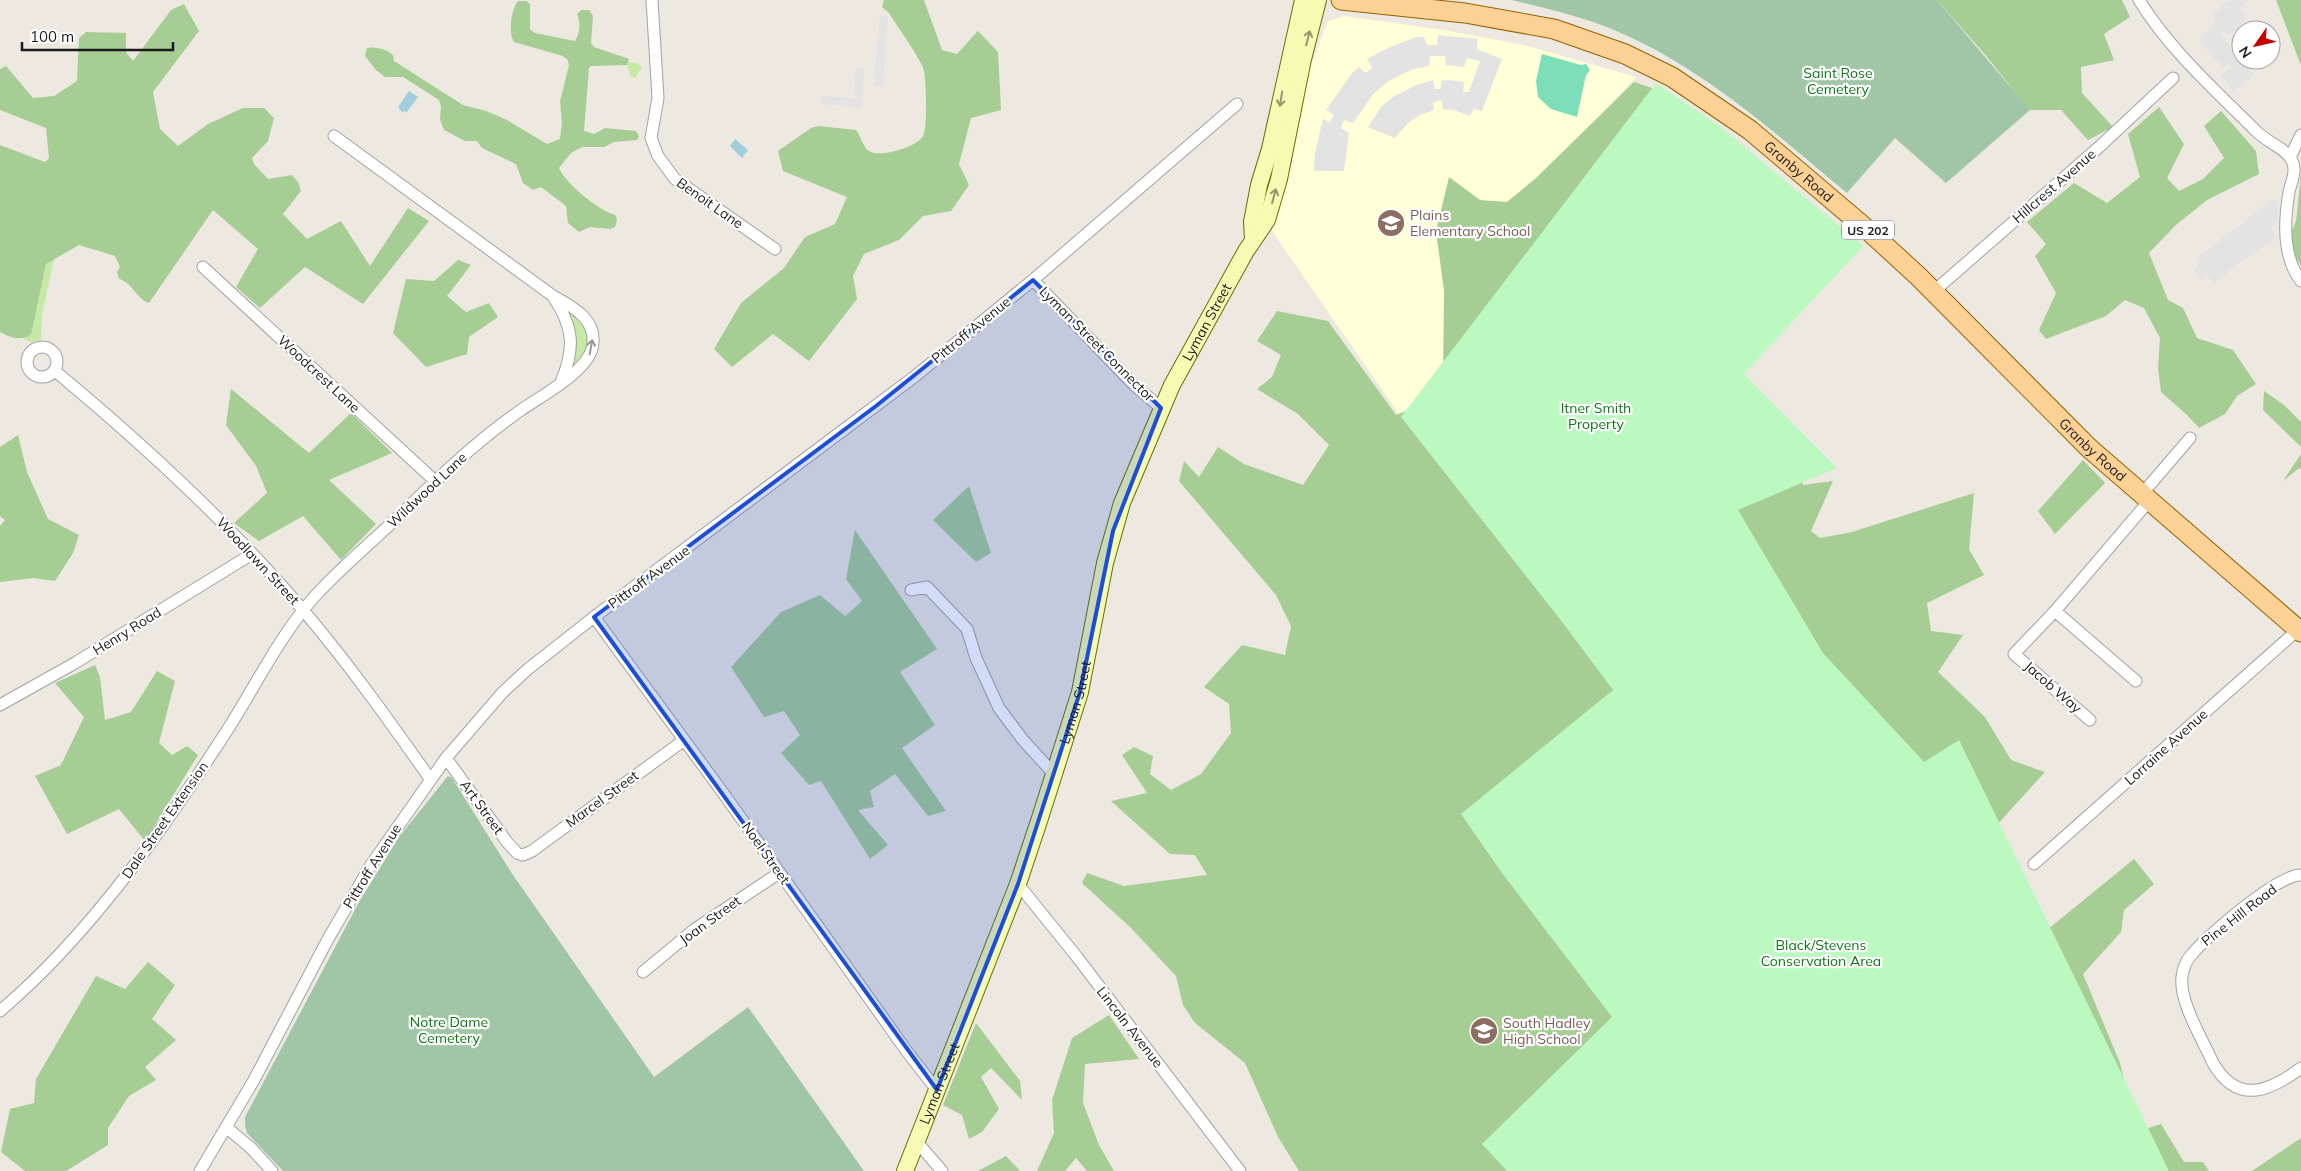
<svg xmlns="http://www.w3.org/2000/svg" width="2301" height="1171" font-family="Mulish,sans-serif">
<rect width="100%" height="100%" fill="#ede9e0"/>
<path fill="#ffffd8" d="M1344,16L1444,30L1528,46L1636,77L1509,216L1443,382L1401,417L1272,231L1292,164L1297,118L1310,68L1328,21Z"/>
<path fill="#c6e9a5" d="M629,62L639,64L642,67L635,78L631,77L627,65Z
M54,259L42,315L41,340L30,342L23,339L31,335L46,264Z
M573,313C594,336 591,341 576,367H572L574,329L570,315Z"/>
<path fill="#a5cd94" d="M884,0H924L942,50L957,54L978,31L998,52L1001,110L971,118L959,164L969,185L951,211L923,216L899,240L864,254L853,276L857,299L809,361L773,334L732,367L714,349L741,303L784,268L805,237L835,224L847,197L783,171L778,151L811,128L819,126L856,130C861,136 863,149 871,152C882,157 917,147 923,136C928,126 926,83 924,71C922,60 896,25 889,13L882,7Z
M1937,0H2122L2130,17L2104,34L2114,60L2081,67L2082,93L2113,127L2088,140L2061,110H2029L1988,58Z
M2276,0H2301V64L2300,63Z
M518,1H526L530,4V29L535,33L575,41C580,32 581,24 577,14L581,10H589L593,16L591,43L594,47L629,59L627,65L591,66L589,68L584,131L594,134L605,128L636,131L639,136L637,140L614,142L604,147H582L571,153L559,168C566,184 598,210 615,215L617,219L615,227L611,229L590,227L579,232L568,223L566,206L541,187L533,190L523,183L516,164L482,148L477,141H465L444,130L440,119L441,107L439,100L403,77H385L376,70L365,56L367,48C375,46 387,49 393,55L394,61L463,105L486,111L505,119L547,144L560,139L562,123L560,101L569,65L568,60L563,56L514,42C508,34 511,9 518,1Z
M184,4L199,31L153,92L160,129L178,146L208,124L243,108H264L274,118L268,141L252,158L254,164L268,179L292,175L298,182L301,191L283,214L307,239L341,221L370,266L408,208L429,221L363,304L305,267L260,308L236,287L258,249L213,210L149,303C135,298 133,283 119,279L117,272L120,267L115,256L79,245L46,264L31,335C19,341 11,338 0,332V145L45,162L49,158L46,128L0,110V69L6,66L33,98L54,96L77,81L79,38L86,32L126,33V52L133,61L171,10Z
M1634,82L1658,90L1730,389L1794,435L1803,485L1833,481L1811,531L1820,538L1852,532L1974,493L1969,549L1984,575L1927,603L1931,631L1963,635L1938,672L1985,717L2011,760L2045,772L1996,826L2047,930L2134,859L2154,884L2124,910L2121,932L2083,974L2120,1063L2136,1132L2161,1124L2184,1162H2203L2209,1171H1299L1278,1137L1245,1063L1195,1023L1183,1005L1176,976L1131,928L1082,883L1087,873L1124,886L1207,875L1195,855L1170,854L1111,801L1147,793L1122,755L1134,747L1153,756L1150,774L1171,790L1201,774L1231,733L1229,704L1204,687L1242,645L1285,655L1291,626L1276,595L1179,481L1184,461L1199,477L1218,447L1244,464L1303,485L1329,445L1298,414L1257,389L1272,377L1281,355L1257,341L1277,311L1328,321L1396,415L1413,408L1443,382L1444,291L1436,231L1449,177L1480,200L1507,202L1535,179Z
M2159,107L2184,144L2167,178L2179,191L2203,179L2224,158L2204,126L2221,111L2256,151L2259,174L2207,200L2177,224L2149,253L2168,300L2183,308L2197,338L2233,350L2256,384L2237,396L2225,414L2199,428L2187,415L2161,392L2158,368L2160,338L2144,308L2125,300L2106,316L2046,339L2039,330L2056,293L2035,256L2046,244L2027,222L2074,183L2107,203L2140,177L2128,134Z
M2301,174V266L2296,258L2289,238L2296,221Z
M458,260L471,265L447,296L466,312L489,303L498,317L469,337L467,354L426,367L393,333L406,279L434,281Z
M231,389L309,453L351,413L392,453L329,480L376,524L341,560L303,516L259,541L234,523L267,493L256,466L226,425Z
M2264,391L2284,405L2301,422V447L2263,410Z
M18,435L27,472L48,519L79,535L73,553L55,581L33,578L0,582V526L5,520L0,516V447Z
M2301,454V470L2299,468L2283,481Z
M2083,460L2105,483L2055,534L2038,511Z
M969,486L991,553L976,562L933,520Z
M855,530L937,649L900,672L935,725L902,748L946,811L928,816L895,774L870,791L874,807L858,810L888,845L870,859L821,781L809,785L781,753L800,735L784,711L764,717L731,667L781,612L820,595L845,616L862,601L846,579Z
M95,665L100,677L105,720L131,712L157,671L175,681L159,743L172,755L187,746L198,755L145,841L119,809L67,834L35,776L61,765L84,717L55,683Z
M148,962L175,985L152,1019L176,1040L145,1067L156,1080L129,1096L108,1128V1145L66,1171H25L1,1152L10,1109L34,1103L36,1079L96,976L125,989Z
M1109,1015L1139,1059L1085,1064L1083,1103L1099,1145L1114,1171H1087L1076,1158L1065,1171H1037L1054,1133L1052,1100L1072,1038Z
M976,1023L1020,1081L1022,1100L991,1068L981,1077L999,1109L982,1132L969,1139L962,1115L943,1105Z
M2301,1138V1171H2252Z
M1006,1156L1020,1171H978Z"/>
<path fill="#a1c6a7" d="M1512,0H1937L2030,110L1946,183L1895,138L1847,193C1776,134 1707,71 1621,33C1586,17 1549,9 1512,0Z
M448,776L452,778L513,875L654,1077L748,1007L864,1171H283L247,1133L245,1126V1117L359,902L399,837Z"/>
<path fill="#bbf9c1" d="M1656,83L1722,128L1863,246L1744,374L1837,468L1738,510L1823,653L1924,762L1959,740L2169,1171H1507L1482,1144L1612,1017L1502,873L1461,814L1613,690L1563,623L1401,417Z"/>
<path fill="#7ddeb9" d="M1542,54L1581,65L1586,64L1590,70L1586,75L1577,117L1551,109L1538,97L1536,81Z"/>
<path fill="#e3e3e3" d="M2250,0L2240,8L2246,19L2229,36L2224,31L2220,33L2241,60L2255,74L2234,91L2221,76L2231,66L2228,63L2223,68L2199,40L2217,22L2213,15L2227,1Z
M880,15H888L883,86H874Z
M1438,35L1478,39L1477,49L1502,59L1482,111L1474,109L1470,116L1454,110L1443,109L1442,101L1440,100L1433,103L1434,110L1420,115L1408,123L1395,138L1368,127L1381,107L1393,97L1416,85L1433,80L1435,89H1441V81L1450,80L1464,82L1463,92H1469L1480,61L1467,58L1464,67L1446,65L1445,56H1430L1429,66L1413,69L1390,80L1374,93L1353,123L1344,120L1341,128L1349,133L1344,171H1314L1315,153L1323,119L1330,122L1334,115L1326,110L1352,73L1359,67L1366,73L1372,68L1367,59L1390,47L1416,37H1424L1427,45H1437Z
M856,68H864L863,97L854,96Z
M822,96L863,99L862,108L821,104Z
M2273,199L2278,203L2277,222L2271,229L2276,237L2213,283L2208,276L2202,281L2194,269L2199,264L2196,259Z"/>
<path fill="#a0cedc" d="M409,91L418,97L407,112L404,111L403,113L398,107Z
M735,139L748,150L742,158L730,146Z"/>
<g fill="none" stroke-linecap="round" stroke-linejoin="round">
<defs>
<path id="street" d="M652,0L658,98L651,138L658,156L675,179L775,249
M2139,0C2170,50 2214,89 2256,131C2265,141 2285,148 2291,159C2298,170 2291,182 2289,192C2284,221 2282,257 2301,281
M2290,157L2301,135
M203,267L435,481
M1033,280L1134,385L1161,408
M1933,292L2098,148L2173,78
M554,298C574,328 575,349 561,382
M27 362a15 15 0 1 1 30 0a15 15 0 1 1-30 0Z
M55,371C143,444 229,523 303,610C349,664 390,722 431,780
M2142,494L2190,438
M911,590L927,587L967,629L976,658L999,708L1023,740L1054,774
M2055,611L2136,681
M594,617L726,797L908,1053L937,1090
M0,705L75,663L252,554
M2090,720L2014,654L2055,611L2149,501
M446,758L507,842L517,853L523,855L532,851L683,741
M2034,864L2301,627
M2301,875C2279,874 2208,935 2193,953C2187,959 2183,968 2182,977C2179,1002 2203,1040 2213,1063C2237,1105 2269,1092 2301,1068
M1018,884L1077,957L1240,1171
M643,972L695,929L779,873
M0,1011C91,934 164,828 228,729C256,685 280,635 315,596C340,569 368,545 395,520C435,481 475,442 521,410C541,396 585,373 592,349C599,321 574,307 553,296L334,136
M226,1127L251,1148L272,1171
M917,1142L942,1171
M200,1171L254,1080L328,939L371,865L446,758L503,692L528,669L594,617L914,377L1033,280L1237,104"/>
<g id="secondary">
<path d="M1253,239L1252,222L1259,185L1270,149L1303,0"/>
<path id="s1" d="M905,1171L1018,884L1040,818L1080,692L1105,563L1122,503L1172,385L1246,251L1267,220L1279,179L1303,59L1318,0"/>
</g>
<g id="primary">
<path id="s2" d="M1341,0L1465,13L1554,29L1625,54L1672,77L1750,130L1870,232L1918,276L2089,448L2301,632"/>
</g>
</defs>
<use href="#street" stroke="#a2a2a2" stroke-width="13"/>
<use href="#secondary" stroke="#657104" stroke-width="18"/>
<use href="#primary" stroke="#936300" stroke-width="21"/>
<use href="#street" stroke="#fff" stroke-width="11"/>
<use href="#secondary" stroke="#f6fab2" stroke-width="16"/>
<use href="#primary" stroke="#fcd196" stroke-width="19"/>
</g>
<defs><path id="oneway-shaft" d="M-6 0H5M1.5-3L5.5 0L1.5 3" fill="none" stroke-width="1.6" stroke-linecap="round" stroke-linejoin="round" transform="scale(1.25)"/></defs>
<g stroke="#93966e">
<use href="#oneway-shaft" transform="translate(1308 38) rotate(-76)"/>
<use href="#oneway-shaft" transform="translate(1281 99) rotate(99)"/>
<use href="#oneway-shaft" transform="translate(1274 196) rotate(-75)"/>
</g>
<use stroke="#989898" href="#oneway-shaft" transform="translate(591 347) rotate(-80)"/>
<path fill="#1d4ed8" fill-opacity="0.2" stroke="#1d4ed8" stroke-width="4" stroke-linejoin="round" d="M1033,280L1161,408L1113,531L1080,692L1018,884L937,1090L594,617L876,406Z"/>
<defs>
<symbol id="school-disc" viewBox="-11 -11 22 22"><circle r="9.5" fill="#8d6e63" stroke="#fff"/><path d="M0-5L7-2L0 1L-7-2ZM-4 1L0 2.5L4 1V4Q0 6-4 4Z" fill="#fff"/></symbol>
</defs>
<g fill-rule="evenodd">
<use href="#school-disc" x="1375" y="207" width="32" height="32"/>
<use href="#school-disc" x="1468" y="1015" width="32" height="32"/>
</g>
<g text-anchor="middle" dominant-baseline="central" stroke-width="4.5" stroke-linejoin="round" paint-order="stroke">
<rect fill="#fff" stroke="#5f5f5f" stroke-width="1" x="1842" y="220.5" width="52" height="19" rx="4"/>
<g font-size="12" font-weight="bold" fill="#1b1b1b">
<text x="1868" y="230">US 202</text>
</g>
<g font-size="14" fill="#0a7914" stroke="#fff">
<text x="1838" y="73">Saint Rose<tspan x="1838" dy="16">Cemetery</tspan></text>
<text x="1596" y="408">Itner Smith<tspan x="1596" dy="16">Property</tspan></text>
<text x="1821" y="945">Black/Stevens<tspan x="1821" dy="16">Conservation Area</tspan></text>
<text x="449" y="1022">Notre Dame<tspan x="449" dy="16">Cemetery</tspan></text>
</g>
<g font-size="14" fill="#1b1b1b" stroke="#fff">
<text stroke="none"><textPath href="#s2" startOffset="501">Granby Road</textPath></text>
<text transform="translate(2054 186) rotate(-41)">Hillcrest Avenue</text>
<text transform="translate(710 203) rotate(35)">Benoit Lane</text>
<text stroke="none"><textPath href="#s1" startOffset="904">Lyman Street</textPath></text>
<text transform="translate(971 330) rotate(-39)">Pittroff Avenue</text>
<text transform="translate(1097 344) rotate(45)">Lyman Street Connector</text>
<text transform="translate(319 374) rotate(43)">Woodcrest Lane</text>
<text stroke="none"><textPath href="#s2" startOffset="906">Granby Road</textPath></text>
<text transform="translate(427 490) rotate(-43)">Wildwood Lane</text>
<text transform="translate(258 561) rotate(47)">Woodlawn Street</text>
<text transform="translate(649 577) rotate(-36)">Pittroff Avenue</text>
<text transform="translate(127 631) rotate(-32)">Henry Road</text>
<text transform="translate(2053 687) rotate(41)">Jacob Way</text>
<text stroke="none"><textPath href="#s1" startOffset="499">Lyman Street</textPath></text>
<text transform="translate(2166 747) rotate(-42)">Lorraine Avenue</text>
<text transform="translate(602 799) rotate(-36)">Marcel Street</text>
<text transform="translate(482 807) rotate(54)">Art Street</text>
<text transform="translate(165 820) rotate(-55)">Dale Street Extension</text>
<text transform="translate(766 853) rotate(55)">Noel Street</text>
<text transform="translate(372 866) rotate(-58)">Pittroff Avenue</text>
<text transform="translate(2239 915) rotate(-38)">Pine Hill Road</text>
<text transform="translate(710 920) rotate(-36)">Joan Street</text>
<text transform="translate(1130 1027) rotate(52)">Lincoln Avenue</text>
<text stroke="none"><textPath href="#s1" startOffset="94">Lyman Street</textPath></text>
</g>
<g font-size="14" fill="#785e54" stroke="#fff" text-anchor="start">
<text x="1410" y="215">Plains<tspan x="1410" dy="16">Elementary School</tspan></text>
<text x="1503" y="1023">South Hadley<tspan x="1503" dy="16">High School</tspan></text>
</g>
</g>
<g transform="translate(2256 45) rotate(236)"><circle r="24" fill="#ffffff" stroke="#a4a4a4"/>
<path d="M0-4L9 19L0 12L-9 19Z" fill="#c70100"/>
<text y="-8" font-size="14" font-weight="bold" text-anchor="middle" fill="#1b1b1b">N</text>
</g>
<path d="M22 42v8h151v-8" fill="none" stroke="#1b1b1b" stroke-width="2.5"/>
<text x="30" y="42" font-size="15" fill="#1b1b1b" stroke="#ffffff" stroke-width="4" paint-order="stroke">100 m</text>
</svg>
